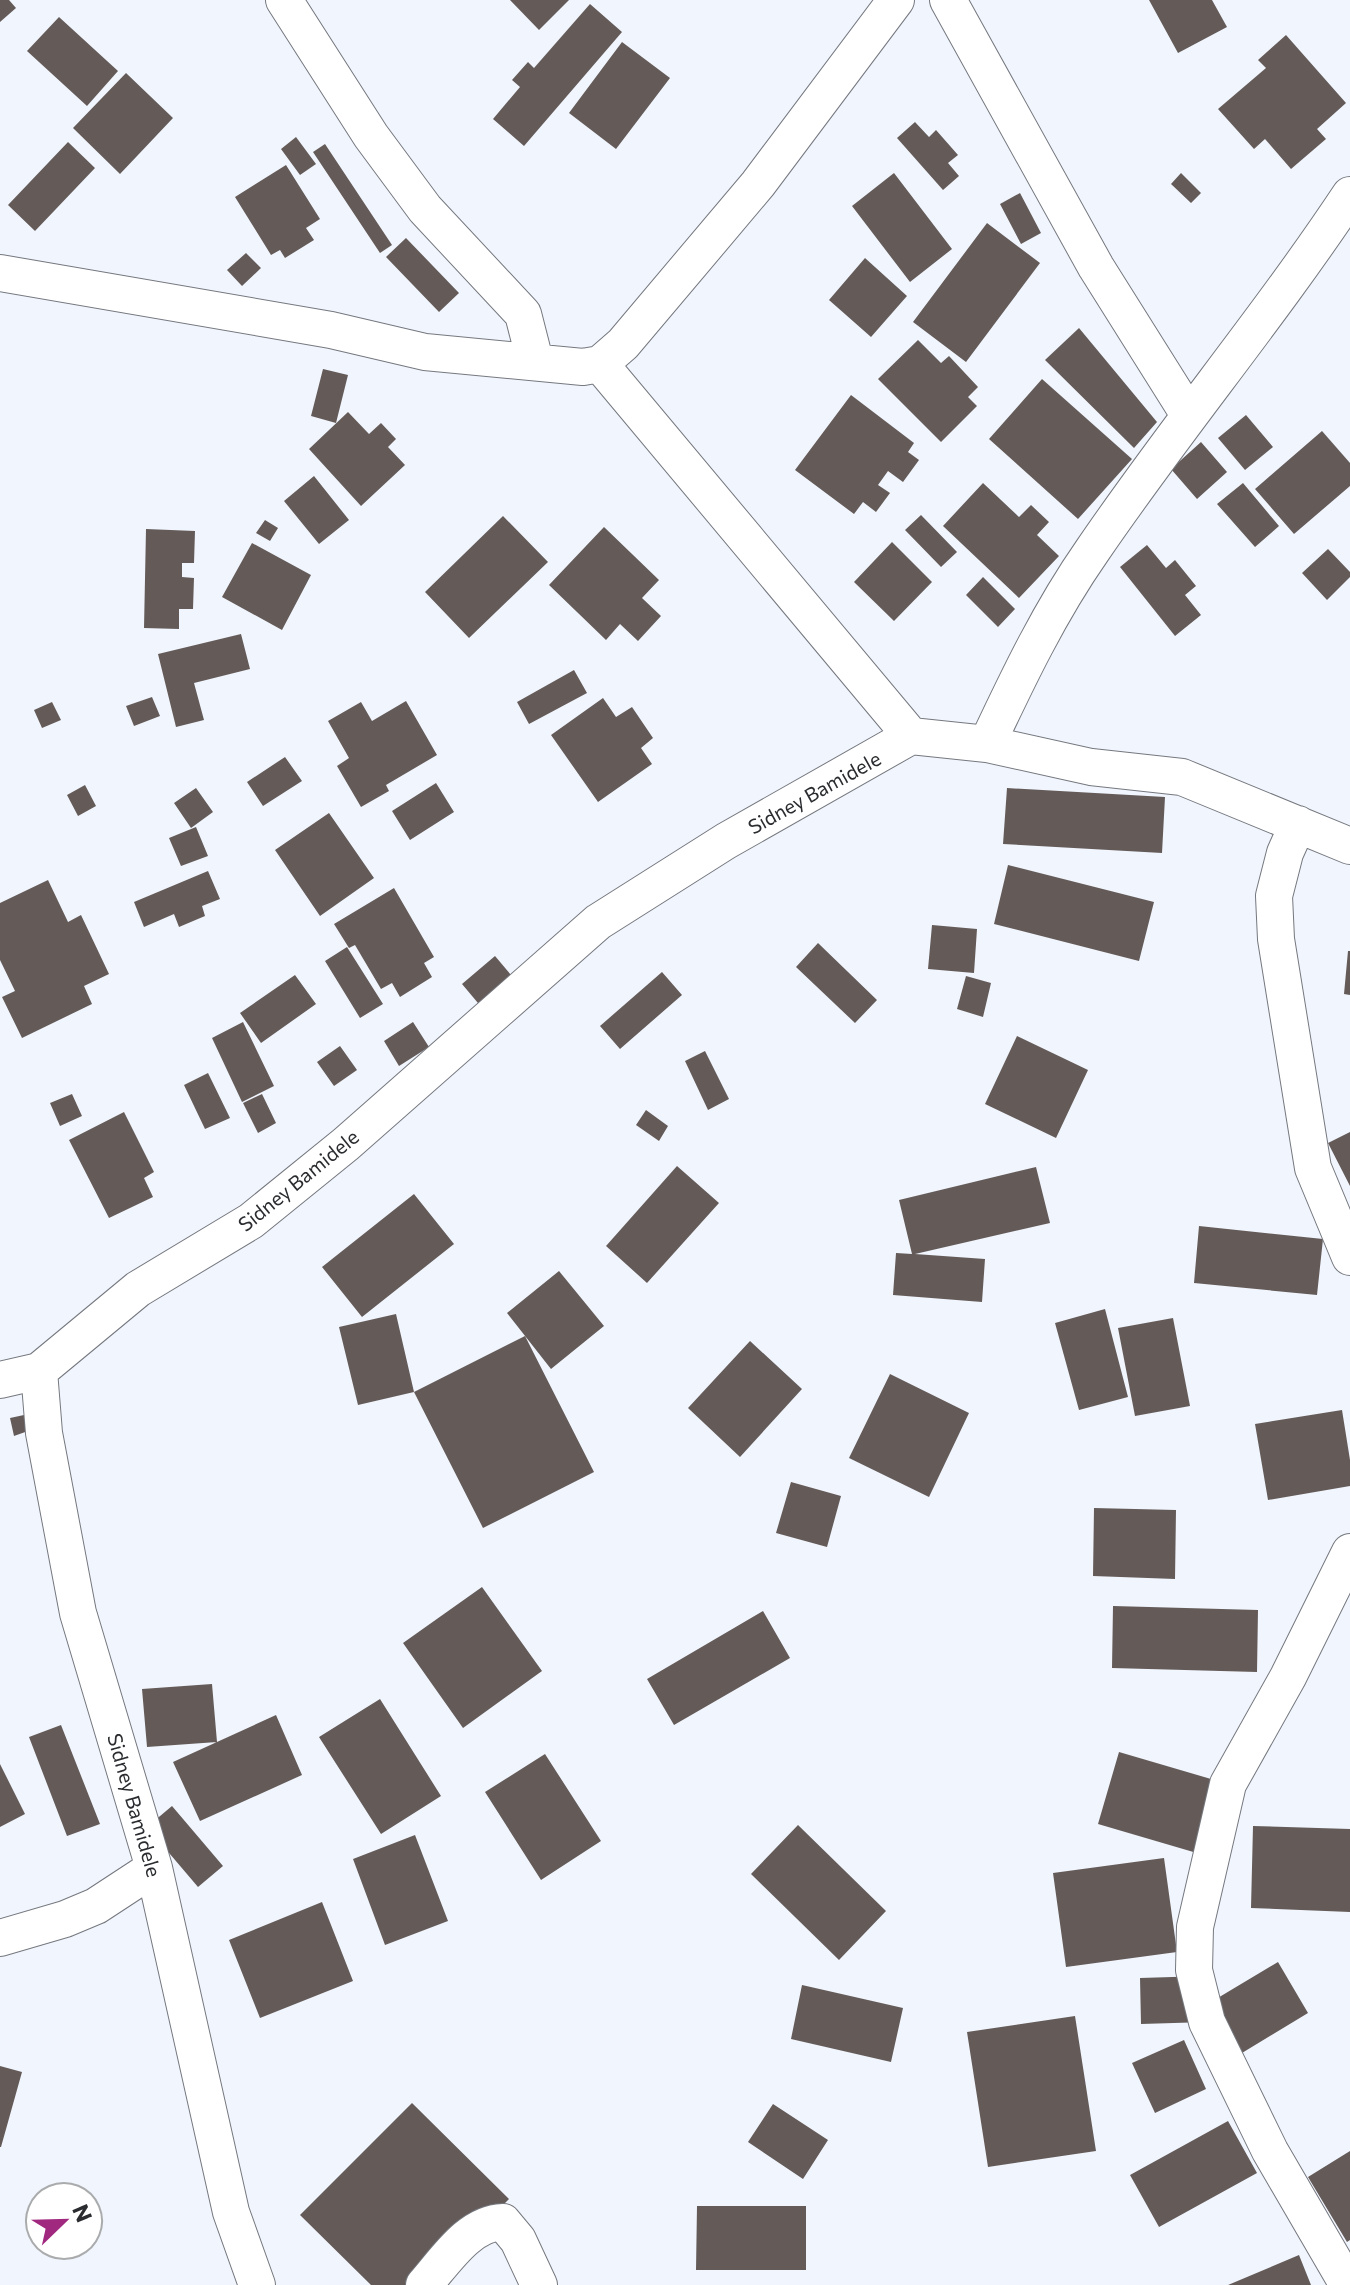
<svg xmlns="http://www.w3.org/2000/svg" width="1350" height="2285" font-family="Commissioner,sans-serif">
<rect width="100%" height="100%" fill="#f1f5fd"/>
<path fill="#645b59" d="M0,0H9L16,8L0,22Z
M510,0H569L539,30Z
M1149,0H1212L1227,27L1178,53Z
M590,4L622,32L524,146L493,119L520,87L512,80L528,62L534,68Z
M59,17L118,71L87,106L27,51Z
M1286,35L1346,103L1317,129L1326,139L1291,169L1265,139L1254,149L1218,109L1266,68L1258,60Z
M622,42L670,78L616,149L569,113Z
M126,73L173,118L120,174L73,128Z
M915,122L929,137L936,130L958,155L948,163L959,176L943,190L897,138Z
M296,137L316,164L300,175L281,149Z
M68,142L95,168L35,231L8,205Z
M325,144L392,245L380,253L313,152Z
M286,165L320,219L306,228L314,240L285,258L280,250L271,255L235,197Z
M894,173L952,249L910,282L852,206Z
M1181,173L1201,193L1191,203L1171,184Z
M1020,193L1041,233L1021,244L1000,204Z
M987,223L1040,263L966,362L913,322Z
M406,238L459,293L439,312L386,257Z
M246,253L261,268L242,286L227,270Z
M865,258L907,296L871,337L829,300Z
M1079,328L1157,422L1134,448L1045,360Z
M918,340L941,363L949,356L978,387L968,397L977,406L941,442L878,379Z
M323,369L348,375L336,423L311,416Z
M1042,379L1132,459L1078,519L989,439Z
M851,395L914,443L908,452L919,460L903,482L888,471L878,485L890,493L876,512L863,502L854,514L795,470Z
M348,412L369,434L381,423L396,439L388,447L405,465L361,506L309,449Z
M1246,415L1273,447L1245,470L1218,438Z
M1322,431L1350,463V486L1294,534L1255,489Z
M1201,442L1227,472L1197,499L1171,469Z
M314,476L349,520L319,544L284,501Z
M983,483L1019,517L1031,505L1049,522L1037,535L1059,556L1019,598L943,526Z
M1243,483L1279,526L1255,547L1217,504Z
M921,515L957,552L941,567L905,530Z
M503,516L548,562L469,638L425,592Z
M265,520L278,528L270,541L256,533Z
M604,527L659,580L642,598L661,616L638,641L620,624L606,640L549,585Z
M146,529L195,531L194,563H182V577L194,578L193,609H179V629L144,628Z
M892,542L932,582L894,621L854,582Z
M252,543L311,575L282,630L222,597Z
M1147,545L1166,568L1175,560L1196,586L1185,595L1201,615L1175,636L1120,567Z
M1328,549L1350,572V577L1327,600L1302,573Z
M983,577L1015,609L998,627L966,595Z
M241,634L250,669L194,683L204,720L176,727L158,654Z
M574,670L587,693L529,724L517,702Z
M152,697L160,716L134,726L126,706Z
M603,698L616,717L632,707L653,738L641,748L652,764L598,802L551,735Z
M406,701L437,755L386,785L389,791L361,807L337,766L349,758L328,721L361,702L372,721Z
M52,702L61,720L42,728L34,710Z
M285,757L302,781L263,806L247,782Z
M436,783L454,812L410,840L392,811Z
M85,785L96,806L78,816L67,795Z
M196,788L213,812L191,828L174,803Z
M1007,788L1165,797L1162,853L1003,844Z
M329,813L374,878L320,916L275,850Z
M196,827L208,856L181,866L169,838Z
M1008,865L1154,902L1139,961L994,924Z
M208,871L220,899L202,906L205,916L179,927L174,914L144,927L134,902Z
M48,880L68,922L81,915L109,974L84,986L92,1004L22,1038L2,997L15,991L0,960V903Z
M394,888L434,957L424,963L432,977L400,997L392,983L381,989L355,945L349,948L334,924Z
M932,925L977,929L974,973L928,969Z
M818,943L877,1000L855,1023L796,967Z
M347,947L383,1004L360,1018L325,961Z
M1348,951H1350V995L1344,994Z
M495,956L516,981L483,1009L462,984Z
M662,972L682,995L620,1049L600,1026Z
M295,975L316,1004L261,1043L240,1013Z
M966,976L991,983L983,1017L957,1009Z
M243,1022L274,1086L242,1102L212,1038Z
M413,1022L429,1047L399,1066L384,1041Z
M1017,1036L1088,1070L1056,1138L985,1104Z
M340,1046L357,1070L334,1086L317,1062Z
M705,1051L729,1099L708,1110L685,1061Z
M208,1073L230,1118L205,1129L184,1085Z
M72,1094L82,1116L60,1126L50,1103Z
M262,1094L276,1123L258,1133L243,1103Z
M646,1110L668,1126L659,1141L636,1125Z
M124,1112L154,1172L144,1178L153,1197L109,1218L69,1140Z
M1350,1132V1186L1328,1143Z
M677,1166L719,1203L647,1283L606,1246Z
M1036,1167L1050,1223L915,1254L985,1259L982,1302L893,1295L896,1253L912,1254L899,1200Z
M414,1194L454,1244L362,1317L322,1267Z
M1199,1226L1323,1239L1317,1295L1194,1283Z
M559,1271L604,1326L551,1369L507,1313Z
M1105,1309L1128,1397L1079,1410L1055,1323Z
M396,1314L414,1392L358,1405L339,1327Z
M1173,1318L1190,1406L1135,1416L1118,1328Z
M525,1336L594,1472L483,1528L414,1392Z
M750,1341L802,1389L740,1457L688,1408Z
M890,1374L969,1413L929,1497L849,1458Z
M1342,1410L1350,1460V1486L1268,1500L1255,1424Z
M24,1415L28,1431L14,1436L10,1418Z
M791,1482L841,1496L827,1547L776,1533Z
M1094,1508L1176,1510L1175,1579L1093,1576Z
M482,1587L542,1671L463,1728L403,1643Z
M1113,1606L1258,1610L1257,1672L1112,1668Z
M763,1611L790,1658L674,1725L647,1679Z
M212,1684L217,1742L147,1747L142,1689Z
M380,1699L441,1796L381,1834L319,1737Z
M276,1715L302,1775L200,1821L173,1762Z
M61,1725L100,1824L67,1836L29,1737Z
M1119,1752L1228,1784L1207,1856L1098,1824Z
M545,1754L601,1841L541,1880L485,1792Z
M0,1764L25,1814L0,1827Z
M172,1806L223,1866L198,1887L147,1827Z
M798,1825L886,1911L839,1960L751,1874Z
M1253,1826L1350,1829V1912L1251,1908Z
M415,1835L448,1921L385,1945L353,1859Z
M1164,1858L1177,1952L1066,1967L1053,1873Z
M322,1902L353,1981L260,2018L229,1940Z
M1278,1962L1308,2013L1237,2056L1206,2005Z
M1205,1976L1207,2022L1141,2024L1140,1978Z
M802,1985L903,2008L891,2062L791,2039Z
M1075,2016L1096,2151L988,2167L967,2032Z
M1184,2040L1206,2089L1155,2113L1132,2063Z
M0,2066L22,2072L1,2147H0Z
M412,2103L509,2199L424,2285H371L300,2215Z
M773,2104L828,2140L803,2179L748,2142Z
M1228,2121L1257,2173L1159,2227L1130,2175Z
M1350,2151V2240L1347,2242L1308,2177Z
M697,2206H806V2270H696Z
M1299,2255L1311,2285H1228Z"/>
<g fill="none" stroke-linecap="round" stroke-linejoin="round">
<defs>
<path id="minor" d="M284,0L371,136L425,209L523,314L535,361
M948,0L1096,267L1189,415
M0,273L331,330L425,352L583,367L600,364L623,344L758,184L896,0
M600,364L911,736
M987,744C1018,678 1050,611 1092,551C1175,429 1269,317 1350,195
M1298,824L1285,853L1274,896L1276,939L1313,1168L1350,1257
M0,1380L39,1371
M0,1938L65,1919L96,1906L154,1868
M257,2285L231,2212L154,1868L78,1613L44,1433L39,1371L138,1289L251,1221L346,1144L598,922L726,841L911,736L987,744L1091,767L1182,777L1350,846
M424,2285C446,2260 469,2223 503,2222L518,2240L539,2285
M1348,2285L1270,2151L1207,2022L1194,1970L1195,1927L1228,1784L1288,1677L1350,1552"/>
</defs>
<use href="#minor" stroke="#75787f" stroke-width="38"/>
<use href="#minor" stroke="#fff" stroke-width="36"/>
</g>
<g text-anchor="middle" dominant-baseline="central" stroke-width="8" stroke-linejoin="round" paint-order="stroke">
<g font-size="20" fill="#2a2c2f" stroke="#fff">
<text transform="translate(814 792) rotate(-29)">Sidney Bamidele</text>
<text transform="translate(298 1180) rotate(-39)">Sidney Bamidele</text>
<text transform="translate(135 1805) rotate(74)">Sidney Bamidele</text>
</g>
</g>
<g transform="translate(64 2221) rotate(67)"><circle r="38" fill="#ffffff" stroke="#aaabac" stroke-width="2"/>
<path d="M0-6L14 30L0 20L-14 30Z" fill="#a1287f"/>
<text y="-12" font-size="22" font-weight="bold" text-anchor="middle" fill="#2a2c2f">N</text>
</g>
</svg>
